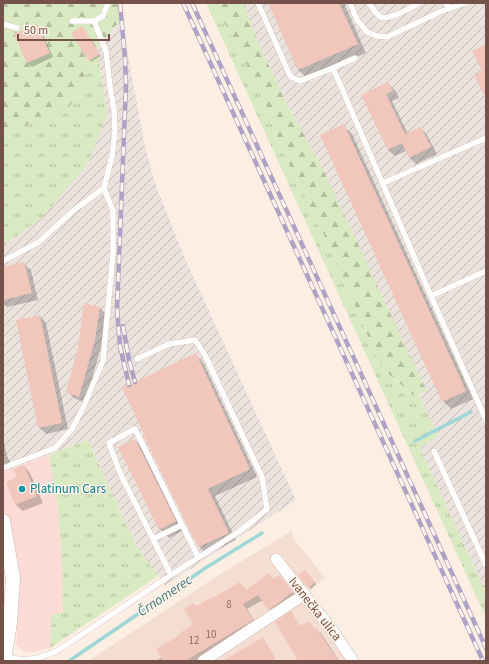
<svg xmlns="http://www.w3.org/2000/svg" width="489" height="664" font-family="'Source Sans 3',sans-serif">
<defs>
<pattern id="industrial-furrows" width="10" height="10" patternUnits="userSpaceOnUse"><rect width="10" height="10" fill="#ebe2de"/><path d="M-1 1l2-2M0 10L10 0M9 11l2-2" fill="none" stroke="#c3bab6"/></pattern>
<pattern id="grass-tufts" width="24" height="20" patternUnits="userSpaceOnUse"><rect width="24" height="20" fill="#d9e9c2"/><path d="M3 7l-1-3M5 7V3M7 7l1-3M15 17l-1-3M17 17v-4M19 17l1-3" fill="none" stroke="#b5bfa0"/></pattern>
<pattern id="forest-firs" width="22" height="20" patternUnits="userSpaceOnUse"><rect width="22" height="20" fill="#d9e9c2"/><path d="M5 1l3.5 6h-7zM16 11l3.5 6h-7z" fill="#b5bfa0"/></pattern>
</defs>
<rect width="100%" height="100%" fill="#fceee3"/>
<path fill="#f4ded2" d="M292,531L293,538L325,578L301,598L328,629L349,661H88L225,571Z"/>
<path fill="#fcdbd7" d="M49,455L58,508L62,560L63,612L51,615L50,648L26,653L16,645L18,617V563L12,534L3,509V472Z"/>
<path fill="url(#industrial-furrows)" d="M243,3H486V593L420,448L438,436L418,392L426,391L322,167L288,106L259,44Z
M122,24L145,147L156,186L185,259L296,500L165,586L136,545L88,440L3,472V246L42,218L107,114L97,49L116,25Z"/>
<path fill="url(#grass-tufts)" d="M206,3H214L261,91L278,142L323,233L382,368L414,396L418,392L438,436L420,448L486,593V618Z
M97,49L107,114L89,162L42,218L3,246V136L43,118L68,110Z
M88,440L136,545L158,576L50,648L51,615L63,612L62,560L58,508L49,455Z"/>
<path fill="url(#forest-firs)" d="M3,3H118L122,24L116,25L97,49L68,110L43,118L3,136Z
M214,3H243L259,44L288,106L322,167L427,392L418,393L414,396L382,368L323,233L278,142L261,91Z"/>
<path fill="#0003" d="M269,3H344L366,53L307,78L298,70Z
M36,25L41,30L53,57L32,67L28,63L15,35Z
M83,29L101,56L91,62L90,60Z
M388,84L395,90L399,98L392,101L408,134L421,128L427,135L437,154L416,164L409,157L406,151L395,156L388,150L363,96Z
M343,126L352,134L473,399L451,409L443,401Z
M24,264L31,270L38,300L7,307L3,303V268Z
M100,308L107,315L101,347L85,403L74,398L67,391Z
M40,316L46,323L68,429L46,434L39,427Z
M195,354L203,362L257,477L215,496L236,540L206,554L199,546Z
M3,438L7,456L12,466L3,472Z
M135,440L144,449L184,530L169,538L160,529Z
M24,466L30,473L43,503L23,511L16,505L7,483L18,478Z
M307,573L316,584L311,589L309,587Z
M269,574L274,580L279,576L297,597L273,614L263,600L247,609L257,625L199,661H156L162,657L182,634L195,625L196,607L211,600L240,583L247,591Z
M291,613L301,627L309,622L315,630L316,629L321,633L339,661H299Z"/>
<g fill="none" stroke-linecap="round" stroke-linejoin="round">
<path stroke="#9ed7d5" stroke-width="3.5" d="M415,441L471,412
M69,661L207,567L262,533"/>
</g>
<path fill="#f1c7bb" d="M268,3H339L358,44L298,70Z
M37,24L50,53L27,63L14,34Z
M82,26L100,54L89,61L71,33Z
M486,44V99L474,75L482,71L472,51Z
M388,82L393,91L386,94L405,134L421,127L431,147L409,158L402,143L388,150L361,95Z
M344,124L466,391L442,402L320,135Z
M24,262L32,293L3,300V267Z
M84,303L100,307L95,340L79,397L66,392L78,347Z
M40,315L62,423L38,428L16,320Z
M196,353L250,469L208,489L229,533L198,547L143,435L144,434L122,388Z
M135,439L176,521L159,530L118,447Z
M24,465L37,496L15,505L6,482L17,477L13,469Z
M305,570L315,582L308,588L298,575Z
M269,573L273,579L279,575L293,592L284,598V599L268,610L258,595L243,604L253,620L185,661H163L156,649L181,634L180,633L193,624L184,609L194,603L196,606L211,598V599L240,582L246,590Z
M291,611L300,626L309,621L314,629L316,627L338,661H298L275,622Z
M263,637L277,661H223Z"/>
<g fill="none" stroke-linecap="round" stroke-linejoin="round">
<defs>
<path id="service" d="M258,3L288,71L291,77L300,81L333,68L355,58
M350,3L357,20L367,32L377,36L387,37L442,11L465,3
M369,3C372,7 375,13 379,16C387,23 411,7 420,3
M446,3L449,9
M72,21H94
M3,24L17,28
M333,68L431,296L486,420
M383,183L486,138
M3,261L39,242L74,210L104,188
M431,296L486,271
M434,451L486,565
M3,468L55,448L72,429L83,408L103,361L113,254V211L104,188L112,156L115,131L114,110L110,87L106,51L94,21L103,16L108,3
M153,539L182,525
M171,575L120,473L109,443L135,429L198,557
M5,657L24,660L38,658L57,651L171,575L240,531L267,509L262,477L205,355L195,340L169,344L137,359"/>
<path id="minor" d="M276,559L333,631L353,661
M203,661L305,594"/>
<path id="tertiary" d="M3,521L13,578L10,623L4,661"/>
</defs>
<use href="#service" stroke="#cfb6ad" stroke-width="6"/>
<use href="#minor" stroke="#cfb6ad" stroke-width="12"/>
<use href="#tertiary" stroke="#cfb6ad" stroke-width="15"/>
<use href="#service" stroke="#fff" stroke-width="5.5"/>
<use href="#minor" stroke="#fff" stroke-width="11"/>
<use href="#tertiary" stroke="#fff" stroke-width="14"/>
<defs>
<path id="rail" d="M120,3L125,58L126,85L117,309L120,346L129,385
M183,3L483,661
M192,3L486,648
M123,326L129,360L135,382"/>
</defs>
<use href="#rail" stroke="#afa2c5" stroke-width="4.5"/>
<use href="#rail" stroke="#fff3e9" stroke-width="3" stroke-dasharray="9" stroke-linecap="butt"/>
</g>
<circle fill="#0f9aa8" stroke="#fff3e9" stroke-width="1.5" cx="22" cy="489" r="4"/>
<g text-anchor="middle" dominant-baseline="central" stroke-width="3" stroke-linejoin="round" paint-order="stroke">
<g font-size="11" fill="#936e66">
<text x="229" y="604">8</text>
<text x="211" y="634">10</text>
<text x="194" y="640">12</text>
</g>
<g font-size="13" fill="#0d838f" stroke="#fff3e9" text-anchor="start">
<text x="30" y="489">Platinum Cars</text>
</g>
<g font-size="13" fill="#745149" stroke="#fff3e9">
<text transform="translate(315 609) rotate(52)">Ivanečka ulica</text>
</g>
<g font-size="14" font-style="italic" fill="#3d7978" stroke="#fff3e9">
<text transform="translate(165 596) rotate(-34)">Črnomerec</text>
</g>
</g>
<rect width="489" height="664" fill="none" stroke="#745149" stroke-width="8"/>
<path d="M18 34v6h91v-6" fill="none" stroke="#745149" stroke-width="2"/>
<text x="24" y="34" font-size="12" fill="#745149" stroke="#fff3e9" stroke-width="3" paint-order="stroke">50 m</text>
</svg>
